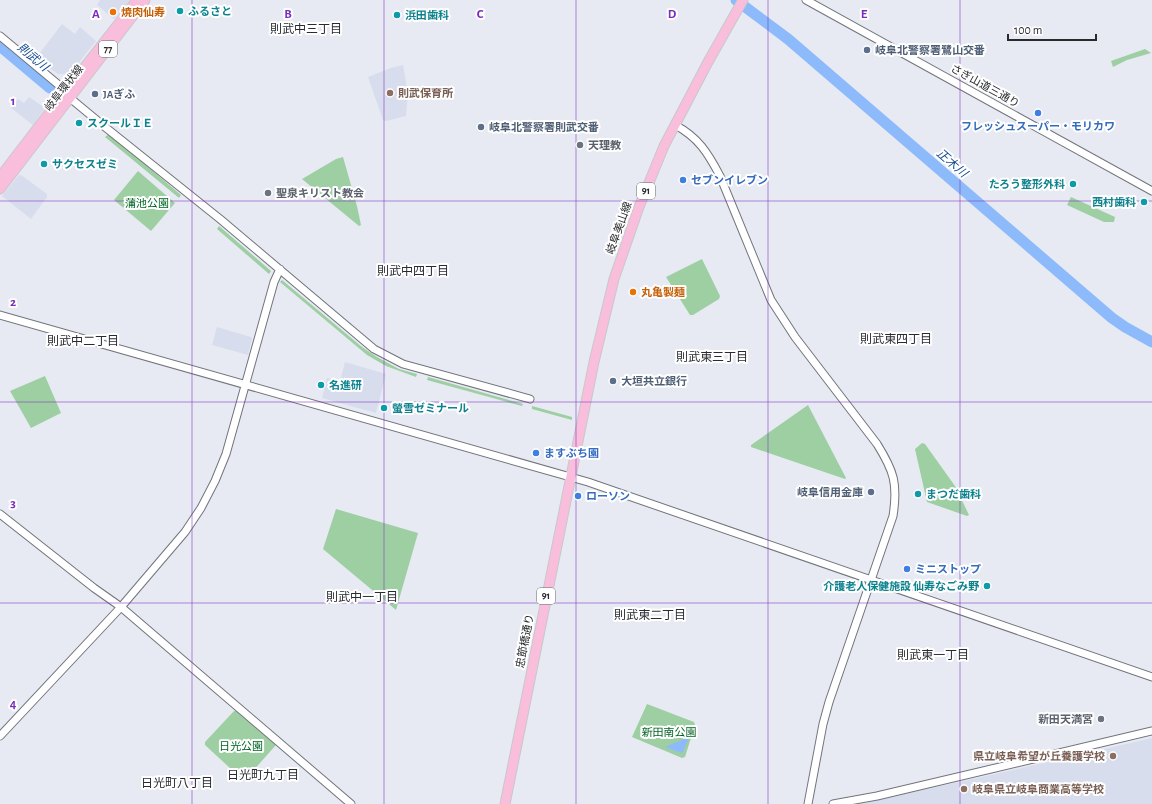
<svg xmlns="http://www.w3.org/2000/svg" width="1152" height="804" font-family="'Alegreya Sans','Noto Sans JP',sans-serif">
<rect width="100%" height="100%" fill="#e7eaf3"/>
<path fill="#d7dded" d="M100,0H130L114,19L97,5Z
M62,24L75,34L80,27L96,41L70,74H58L36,58Z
M403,65L408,93L406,116L386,121L383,120L368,77L391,68Z
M29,97L45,108L33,125L11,108L18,99L24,103Z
M19,175H21L47,194V197L31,219L2,196Z
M217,327L251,337L252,339L248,355L212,345Z
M345,362L386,374L376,413L322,398L327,378L340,381Z
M1152,738V804H859L995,774Z"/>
<path fill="#9dcfa3" d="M1145,49L1151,53L1127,60L1113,67L1111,61Z
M109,134L181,195L179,198L105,137Z
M343,157L357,206L361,225L359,226L302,179L336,159Z
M138,171L175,203L151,231L114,200Z
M1071,197L1115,217L1114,222H1104L1067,205Z
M219,226L271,271L269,274L217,229Z
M702,259L720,296L719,299L693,315H690L666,277Z
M282,280L362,347L377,357L399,369L417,374L416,377L386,366L367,355L280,282Z
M45,376L61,413L31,428L10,391Z
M428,377L523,404L522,406L427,380Z
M808,405L846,478L845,479L751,447V445Z
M532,406L572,417V420L532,409Z
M922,443L925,444L955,486L969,515L967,516L927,502L915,449Z
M336,509L418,533L396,610L323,549Z
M647,704L694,722L695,725L685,757L682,758L632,737Z
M234,711H236L276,745L244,781L205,745V742Z"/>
<path fill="#8dbafa" d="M689,737L683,752L681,753L665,747Z"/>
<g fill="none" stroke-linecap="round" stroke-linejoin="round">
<path stroke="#8dbafa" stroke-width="11" d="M736,0L788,39L1112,318L1125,327L1152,342
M0,46L50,88"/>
<defs>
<path id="minor" d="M806,0L1152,191
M0,36L66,91L70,98L105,127L220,219L374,349L403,364L530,399
M675,125C698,137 708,153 720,176L771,300L795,337L877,444C894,471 898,484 893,516L829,702L823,724L808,804
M0,315L588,482L1152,677
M0,514L94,588L121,607L351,804
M0,736L121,607L185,532L201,508L215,481L226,454L274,282L280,269
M833,804L877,796L1152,731"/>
<path id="major" d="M0,177L66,91L137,0
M0,189L145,0
M505,804L594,362L614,279L639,207L664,146L708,62L743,0"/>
</defs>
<use href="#minor" stroke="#71747b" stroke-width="9"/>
<use href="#major" stroke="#c7c8c9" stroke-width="11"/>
<use href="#minor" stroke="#fff" stroke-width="7"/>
<use href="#major" stroke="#f8bedc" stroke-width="9"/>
</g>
<path fill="none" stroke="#7b2cbf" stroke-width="1" stroke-opacity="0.55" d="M192,0V804M384,0V804M576,0V804M768,0V804M960,0V804M0,201H1152M0,402H1152M0,603H1152"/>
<g fill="#0f9aa8" stroke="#fff" stroke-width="1.5">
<circle cx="180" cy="11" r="4"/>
<circle cx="397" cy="15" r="4"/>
<circle cx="79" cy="123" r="4"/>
<circle cx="44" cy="164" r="4"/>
<circle cx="1073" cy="184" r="4"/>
<circle cx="1144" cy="202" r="4"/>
<circle cx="321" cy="385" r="4"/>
<circle cx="384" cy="408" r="4"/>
<circle cx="918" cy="494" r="4"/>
<circle cx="987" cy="586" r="4"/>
</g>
<g fill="#e8710a" stroke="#fff" stroke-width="1.5">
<circle cx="113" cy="12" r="4"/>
<circle cx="633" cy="292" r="4"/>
</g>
<g fill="#5c6f8a" stroke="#fff" stroke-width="1.5">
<circle cx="867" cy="50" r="4"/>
<circle cx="95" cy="94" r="4"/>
<circle cx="481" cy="127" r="4"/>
<circle cx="613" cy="381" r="4"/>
<circle cx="871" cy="492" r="4"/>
</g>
<g fill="#8d6e63" stroke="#fff" stroke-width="1.5">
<circle cx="390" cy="93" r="4"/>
<circle cx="1113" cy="756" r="4"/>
<circle cx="964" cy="789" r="4"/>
</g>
<g fill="#3f7fe0" stroke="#fff" stroke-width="1.5">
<circle cx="1038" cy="113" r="4"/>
<circle cx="683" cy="180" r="4"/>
<circle cx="536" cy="453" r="4"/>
<circle cx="578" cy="496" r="4"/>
<circle cx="907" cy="569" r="4"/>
</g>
<g fill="#6b7280" stroke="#fff" stroke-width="1.5">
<circle cx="580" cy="145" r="4"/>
<circle cx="268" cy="193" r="4"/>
<circle cx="1101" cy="719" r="4"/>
</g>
<g text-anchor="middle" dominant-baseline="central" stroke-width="4" stroke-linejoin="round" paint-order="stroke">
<g fill="#fff" stroke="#696a6d" stroke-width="1">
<rect x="99" y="41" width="18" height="16" rx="3"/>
<rect x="637" y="183" width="18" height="16" rx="3"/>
<rect x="537" y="588" width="18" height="16" rx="3"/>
</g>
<g font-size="10" font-weight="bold" fill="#292a2e">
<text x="108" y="49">77</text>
<text x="646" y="191">91</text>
<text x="546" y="596">91</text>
</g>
<g font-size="11" font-weight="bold" fill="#0d838f" stroke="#fff" text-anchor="start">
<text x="188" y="11">ふるさと</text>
<text x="405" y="15">浜田歯科</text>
<text x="87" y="123">スクールＩＥ</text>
<text x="52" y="164">サクセスゼミ</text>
<text x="1065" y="184" text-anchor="end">たろう整形外科</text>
<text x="1136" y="202" text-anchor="end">西村歯科</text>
<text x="329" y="385">名進研</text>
<text x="392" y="408">螢雪ゼミナール</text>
<text x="926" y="494">まつだ歯科</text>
<text x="979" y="586" text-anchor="end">介護老人保健施設 仙寿なごみ野</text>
</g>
<g font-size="11" font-weight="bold" fill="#c56008" stroke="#fff" text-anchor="start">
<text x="121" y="12">焼肉仙寿</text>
<text x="641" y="292">丸亀製麺</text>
</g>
<g font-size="11" font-weight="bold" fill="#4e5e75" stroke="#fff" text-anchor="start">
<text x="875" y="50">岐阜北警察署鷺山交番</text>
<text x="103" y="94">JAぎふ</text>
<text x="489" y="127">岐阜北警察署則武交番</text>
<text x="621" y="381">大垣共立銀行</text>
<text x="863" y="492" text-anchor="end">岐阜信用金庫</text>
</g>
<g font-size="11" fill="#292a2e" stroke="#fff">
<text transform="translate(985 86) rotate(29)">さぎ山道三通り</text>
<text transform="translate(64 88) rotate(-52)">岐阜環状線</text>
<text transform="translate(619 228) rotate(-70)">岐阜美山線</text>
<text transform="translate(525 641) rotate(-79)">忠節橋通り</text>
</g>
<g font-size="11" font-weight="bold" fill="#785e54" stroke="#fff" text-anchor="start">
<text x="398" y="93">則武保育所</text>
<text x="1105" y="756" text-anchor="end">県立岐阜希望が丘養護学校</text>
<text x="972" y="789">岐阜県立岐阜商業高等学校</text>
</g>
<g font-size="11" font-weight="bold" fill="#366cbe" stroke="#fff" text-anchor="start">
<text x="1038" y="126" text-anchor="middle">フレッシュスーパー・モリカワ</text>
<text x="691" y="180">セブンイレブン</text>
<text x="544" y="453">ますぶち園</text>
<text x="586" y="496">ローソン</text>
<text x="915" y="569">ミニストップ</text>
</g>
<g font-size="11" font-weight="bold" fill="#5b616d" stroke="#fff" text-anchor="start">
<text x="588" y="145">天理教</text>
<text x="276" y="193">聖泉キリスト教会</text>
<text x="1093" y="719" text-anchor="end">新田天満宮</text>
</g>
<g font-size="11" fill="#006424" stroke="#fff">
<text x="147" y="203">蒲池公園</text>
<text x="669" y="732">新田南公園</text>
<text x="241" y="746">日光公園</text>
</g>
<g font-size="12" fill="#292b32" stroke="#fff">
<text x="306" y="29">則武中三丁目</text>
<text x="413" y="271">則武中四丁目</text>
<text x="896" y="339">則武東四丁目</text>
<text x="83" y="341">則武中二丁目</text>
<text x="712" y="357">則武東三丁目</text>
<text x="362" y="597">則武中一丁目</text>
<text x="650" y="615">則武東二丁目</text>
<text x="933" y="655">則武東一丁目</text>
<text x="263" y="775">日光町九丁目</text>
<text x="177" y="783">日光町八丁目</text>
</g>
<g font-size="12" font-style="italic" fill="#134a8f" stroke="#fff">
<text transform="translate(33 57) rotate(40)">則武川</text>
<text transform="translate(952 163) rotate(41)">正木川</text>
</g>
</g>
<g font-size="13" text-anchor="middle" font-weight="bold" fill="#7b2cbf" stroke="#fff" stroke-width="4" stroke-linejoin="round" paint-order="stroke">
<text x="96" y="18">A</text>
<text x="288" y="18">B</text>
<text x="480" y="18">C</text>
<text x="672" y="18">D</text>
<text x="864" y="18">E</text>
<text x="13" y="105">1</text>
<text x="13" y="306">2</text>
<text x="13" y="507">3</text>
<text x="13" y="708">4</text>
</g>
<path d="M1008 34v6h88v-6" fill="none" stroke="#292a2e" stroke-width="2"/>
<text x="1014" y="34" font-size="12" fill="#292a2e" stroke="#ffffff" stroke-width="3" paint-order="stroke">100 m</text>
</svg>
